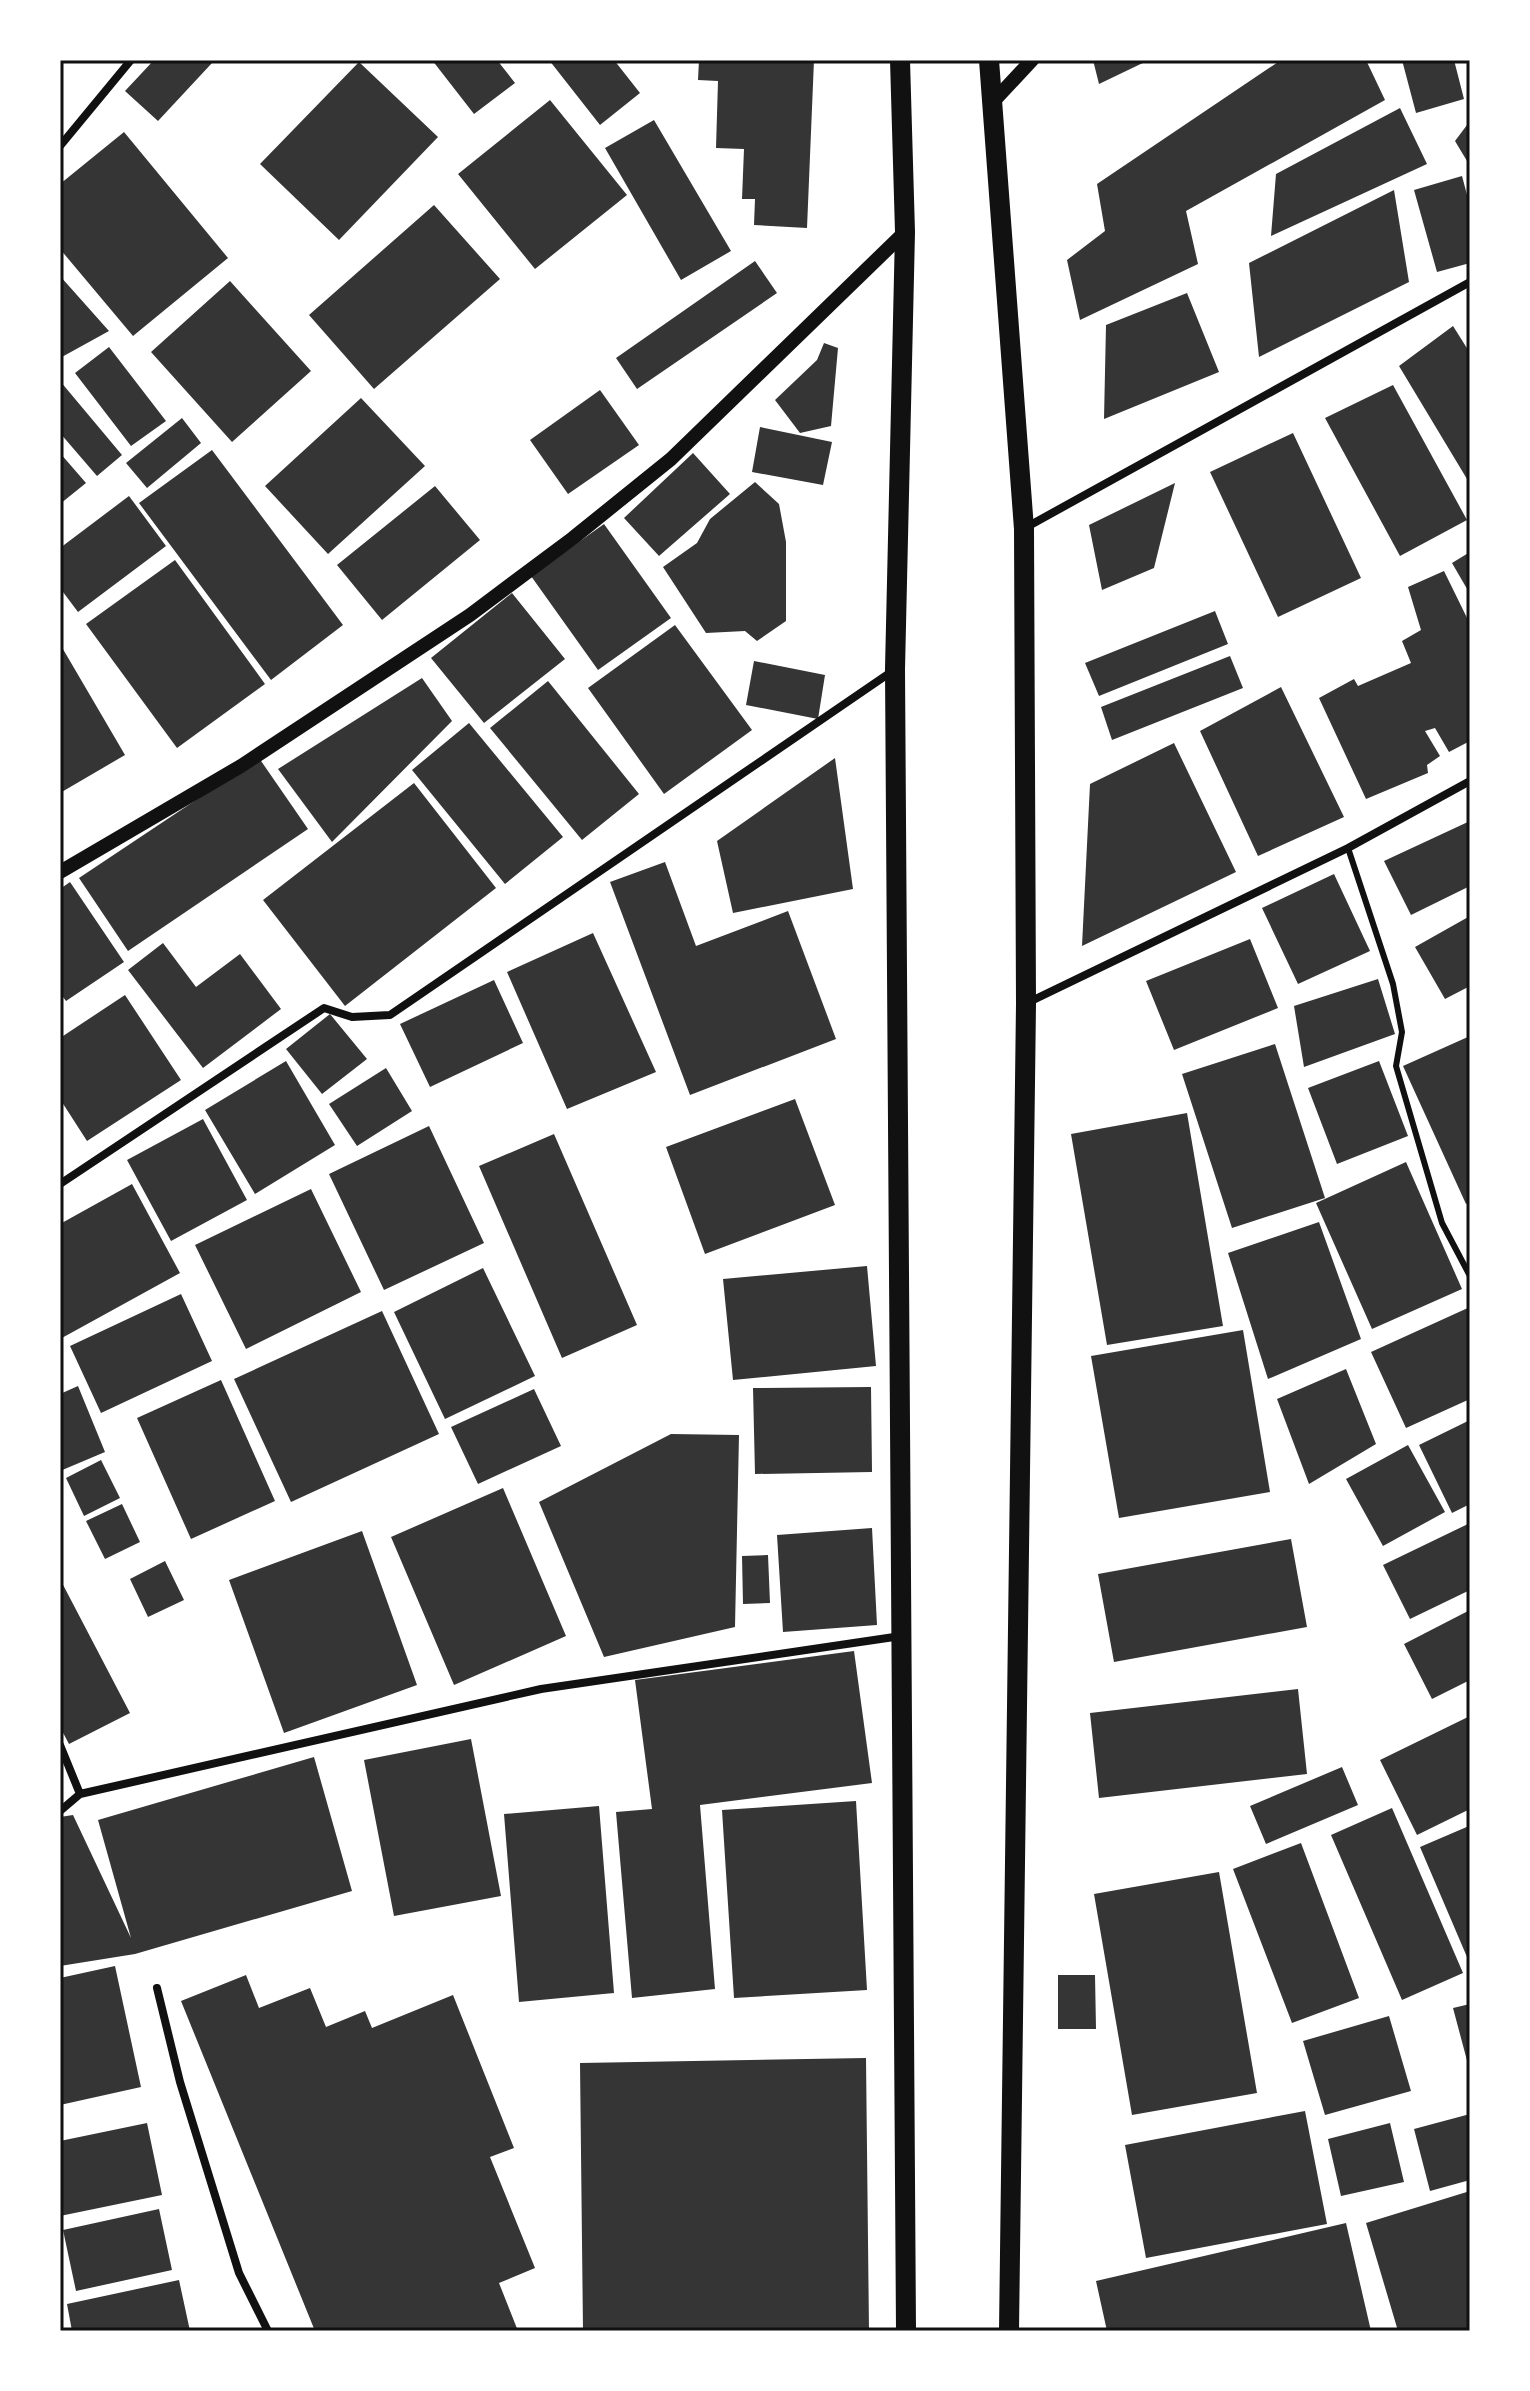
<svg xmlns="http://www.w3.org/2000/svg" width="1530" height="2391" font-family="Figtree,sans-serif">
<rect width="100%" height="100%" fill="#fff"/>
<path fill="#353535" d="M154,60H209L212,63L158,121L125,91Z
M432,60H497L515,83L474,114Z
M549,60H614L640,93L600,125Z
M699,60H814L807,228L754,225L755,199H742L744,149L716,148L718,81L698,80Z
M1093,60H1149L1099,84Z
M1281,60H1366L1385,100L1186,211L1198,264L1080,320L1067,260L1105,231L1097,184Z
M1402,60H1454L1464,99L1416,113Z
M359,62L438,137L339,240L260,164Z
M550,100L627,195L535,269L458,174Z
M1400,108L1427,164L1271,236L1276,174Z
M654,120L731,251L681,280L605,148Z
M1470,121V166L1455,141Z
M124,132L228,258L133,336L60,249V184Z
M1462,176L1470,206V263L1437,272L1414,190Z
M1394,190L1409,282L1259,357L1249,263Z
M434,205L500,279L374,389L309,315Z
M755,261L777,293L637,389L616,358Z
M60,276L109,331L60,358Z
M230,281L311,371L232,442L151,352Z
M1187,293L1219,372L1104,419L1106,325Z
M1453,326L1470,353V484L1399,366Z
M824,343L838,348L831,426L800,433L775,400L817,360Z
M109,347L166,421L131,446L75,373Z
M60,381L122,455L97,476L60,433Z
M1393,385L1467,520L1400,556L1325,418Z
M600,390L639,445L568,494L530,440Z
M361,398L425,466L328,554L265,486Z
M182,418L201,443L147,488L126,463Z
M760,427L832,442L823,485L752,472Z
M1293,433L1361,578L1278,617L1210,472Z
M212,450L343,625L271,680L139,503Z
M60,453L86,483L60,504Z
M693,453L730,494L659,556L624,518Z
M755,482L779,504L786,542V621L757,641L745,631L706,633L663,567L697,543L710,519Z
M1175,483L1154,568L1102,590L1089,525Z
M435,486L480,540L382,620L337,565Z
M129,496L166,546L78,612L60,588V548Z
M604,524L671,618L598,670L531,576Z
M1470,552V594L1452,563Z
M175,560L265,684L177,748L86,624Z
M1444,571L1470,624V741L1449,752L1435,728L1425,731L1440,756L1427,765L1428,773L1366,799L1319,698L1354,679L1358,686L1411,663L1402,641L1421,630L1408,587Z
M512,593L565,659L484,723L431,658Z
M1215,611L1228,644L1099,696L1085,663Z
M675,625L752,730L664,794L588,688Z
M60,644L125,755L60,793Z
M1230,656L1243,688L1112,740L1101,707Z
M754,661L825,675L818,719L746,705Z
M422,678L452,721L332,842L278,769Z
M548,681L639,794L582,840L490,728Z
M1281,687L1344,817L1258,856L1200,731Z
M469,723L563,837L505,884L412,770Z
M1174,743L1236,872L1082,946L1090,784Z
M259,758L308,829L128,951L79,878Z
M835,758L853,889L733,913L717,841Z
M414,783L496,888L345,1006L263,900Z
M1470,821V886L1411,915L1384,861Z
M665,862L696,946L788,911L836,1039L690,1095L610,882Z
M1334,874L1370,951L1298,984L1262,908Z
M70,882L124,962L66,1001L60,993V889Z
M1470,916V986L1445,999L1415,947Z
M593,933L656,1072L567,1109L507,972Z
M1250,939L1278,1008L1174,1050L1146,981Z
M163,943L196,987L240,954L281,1009L203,1068L128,970Z
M1378,979L1395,1034L1304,1067L1294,1006Z
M494,980L523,1043L430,1087L400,1024Z
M125,995L181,1080L87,1141L60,1099V1038Z
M330,1014L367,1059L322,1094L286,1049Z
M1470,1036V1202L1466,1204L1403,1066Z
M1275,1044L1325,1198L1232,1228L1182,1074Z
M286,1061L335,1145L255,1194L205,1110Z
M1379,1061L1408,1136L1337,1164L1308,1088Z
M386,1068L412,1111L357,1146L329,1104Z
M795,1099L835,1205L705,1254L666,1147Z
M1187,1113L1223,1326L1107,1345L1071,1134Z
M203,1119L247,1200L171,1241L127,1160Z
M429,1126L484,1243L384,1290L329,1174Z
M554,1134L637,1325L562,1358L479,1166Z
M1406,1162L1462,1289L1372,1329L1316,1203Z
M132,1184L180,1273L60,1339V1224Z
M311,1189L361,1292L246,1349L195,1245Z
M1319,1222L1361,1339L1268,1379L1228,1253Z
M867,1266L876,1366L733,1380L723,1279Z
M483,1268L535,1376L445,1419L394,1312Z
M181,1294L212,1361L101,1413L70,1346Z
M1470,1307V1399L1406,1428L1371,1352Z
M382,1311L439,1434L291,1502L234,1379Z
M1243,1330L1270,1492L1119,1518L1091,1356Z
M1346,1369L1376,1444L1309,1484L1277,1399Z
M221,1380L275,1501L191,1539L137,1418Z
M78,1386L105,1452L60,1471V1394Z
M871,1387L872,1472L755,1474L753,1388Z
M534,1389L561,1446L478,1484L451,1427Z
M1470,1420V1504L1452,1513L1419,1445Z
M671,1434L739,1435L735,1627L604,1657L539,1502Z
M1408,1445L1445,1512L1383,1546L1346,1479Z
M101,1460L120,1498L84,1516L66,1478Z
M503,1488L566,1636L454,1685L391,1537Z
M122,1504L140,1542L105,1559L86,1521Z
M1470,1523V1590L1410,1619L1383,1565Z
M872,1528L877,1625L783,1632L777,1535Z
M362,1531L417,1685L284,1733L229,1580Z
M1291,1539L1307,1627L1114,1662L1098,1574Z
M768,1555L770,1603L743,1604L742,1556Z
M165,1561L184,1600L148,1617L130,1579Z
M60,1579L130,1713L69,1744L60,1727Z
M1470,1610V1680L1432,1699L1404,1644Z
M854,1651L872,1783L700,1805L715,1989L632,1998L616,1812L652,1809L635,1680Z
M1298,1689L1307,1774L1099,1798L1090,1713Z
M1470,1716V1809L1417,1835L1380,1760Z
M471,1739L501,1896L394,1916L364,1760Z
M314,1757L352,1891L135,1954L60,1966V1817L73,1815L131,1938L98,1820Z
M1342,1767L1358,1805L1266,1844L1250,1806Z
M856,1801L867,1990L734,1998L722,1810Z
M599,1806L614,1993L519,2002L504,1814Z
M1392,1808L1463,1973L1402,2000L1331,1835Z
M1469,1826L1470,1829V1964L1420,1847Z
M1301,1843L1359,1998L1292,2023L1233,1869Z
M1219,1872L1257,2093L1132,2115L1094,1894Z
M115,1966L141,2087L60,2105V1978Z
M246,1975L259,2008L310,1988L326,2027L365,2011L372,2028L453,1995L514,2148L490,2157L535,2268L499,2283L518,2331H315L181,2001Z
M1058,1975H1095L1096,2029H1058Z
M1470,2004V2068H1469L1453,2008Z
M1389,2016L1411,2091L1325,2115L1303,2041Z
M866,2058L869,2331H583L580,2063Z
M1305,2111L1327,2224L1146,2258L1125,2145Z
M1470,2114V2180L1430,2191L1414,2129Z
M147,2123L162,2195L60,2216V2141Z
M1390,2123L1404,2182L1341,2196L1328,2139Z
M1470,2191V2331H1398L1366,2223Z
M159,2209L172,2270L76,2291L63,2230Z
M1346,2223L1371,2331H1107L1096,2281Z
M179,2280L190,2331H72L67,2304Z"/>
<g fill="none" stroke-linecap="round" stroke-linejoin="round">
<path stroke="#111" stroke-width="6" d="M1348,848L1393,984L1402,1032L1396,1066L1442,1223L1470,1276"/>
<path stroke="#111" stroke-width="8" d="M60,146L131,60
M1025,528L1470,282
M1027,1003L1348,848L1470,781
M60,1184L324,1008L352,1017L390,1015L894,670
M60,1745L80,1794
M60,1811L80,1794L541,1689L901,1636
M157,1988L180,2082L239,2273L268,2331"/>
<path stroke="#111" stroke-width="14" d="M991,104L1032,60
M60,872L241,766L470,615L573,538L671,459L905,232"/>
<path stroke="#111" stroke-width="20" d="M900,60L905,232L895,669L906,2331
M989,60L1024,529L1026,1004L1009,2331"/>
</g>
<rect width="1530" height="2391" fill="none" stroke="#ffffff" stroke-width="124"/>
<rect x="62" y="62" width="1406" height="2267" fill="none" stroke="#111" stroke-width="3"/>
</svg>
